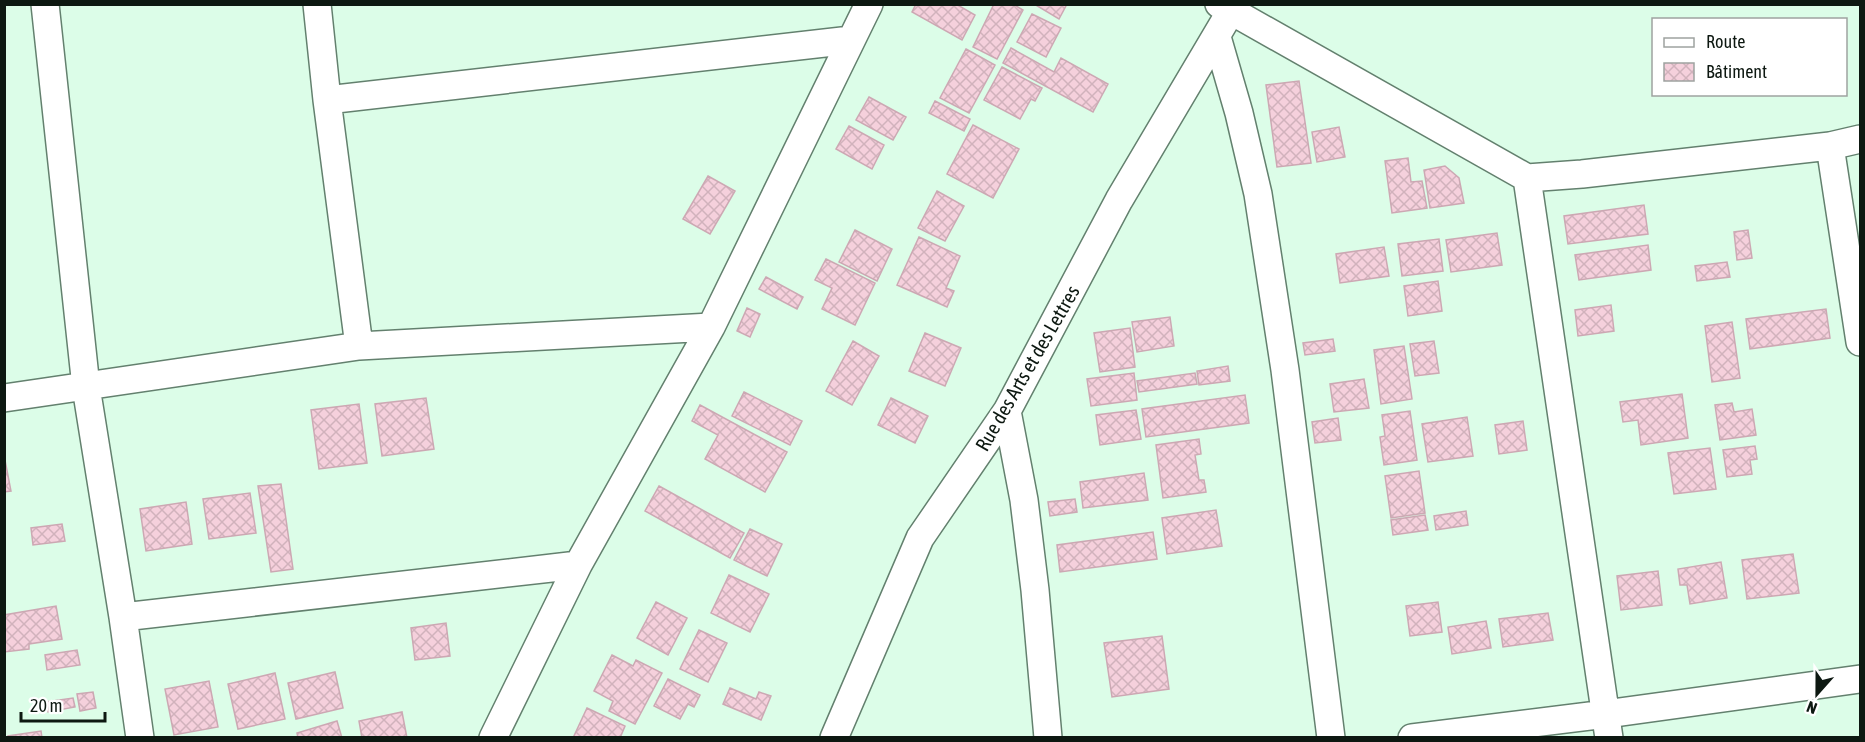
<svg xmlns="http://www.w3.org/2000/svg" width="1865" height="742" font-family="'Asap Condensed',sans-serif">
<defs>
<pattern id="building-cross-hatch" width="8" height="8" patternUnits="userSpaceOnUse" patternTransform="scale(1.5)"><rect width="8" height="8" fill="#f5d0dc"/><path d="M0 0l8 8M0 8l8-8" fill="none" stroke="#d1b2bc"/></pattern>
</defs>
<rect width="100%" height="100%" fill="#dcfde8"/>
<path fill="url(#building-cross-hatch)" stroke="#cca8b3" stroke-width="1.5" d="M916,4H956L975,15L962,40L912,12Z
M994,4H1013L1023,10L997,59L973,47Z
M1034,4H1067L1059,19Z
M1032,14L1061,28L1046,57L1017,42Z
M1011,48L1054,72L1061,58L1108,84L1093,112L1003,63Z
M966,49L995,65L969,113L940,98Z
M1002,67L1042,88L1035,101L1031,99L1020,119L984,100Z
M1299,81L1311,163L1277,167L1266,85Z
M869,97L906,117L893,140L856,120Z
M935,101L970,119L964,131L929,113Z
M973,125L1019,149L993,198L947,174Z
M849,126L884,145L872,169L836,149Z
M1339,127L1345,157L1317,162L1312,132Z
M1408,158L1411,182L1422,181L1427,208L1392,213L1385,161Z
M1445,166L1459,178L1464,203L1430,208L1424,170Z
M708,176L735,191L710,234L683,219Z
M937,191L964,206L945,241L918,228Z
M1644,205L1648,234L1568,244L1564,216Z
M855,230L892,249L877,281L839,262Z
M1748,230L1752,258L1737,260L1734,232Z
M1497,233L1502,265L1451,272L1446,240Z
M919,237L960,256L946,288L954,291L947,307L897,285Z
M1439,239L1443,271L1402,276L1398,244Z
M1648,245L1651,270L1579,280L1575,255Z
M1384,247L1389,276L1340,283L1336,254Z
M826,259L875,283L855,325L822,309L832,288L815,280Z
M1727,262L1730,277L1697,281L1695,266Z
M766,277L803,297L797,309L759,289Z
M1438,281L1442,311L1408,316L1404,286Z
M1611,305L1614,331L1578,336L1575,310Z
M747,308L760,314L750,337L737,331Z
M1826,309L1830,338L1750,349L1746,319Z
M1170,317L1174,346L1137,352L1132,322Z
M1732,322L1740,378L1712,382L1705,326Z
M1130,328L1135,367L1100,372L1094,333Z
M925,333L961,348L945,386L909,371Z
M1333,339L1335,351L1305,355L1303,343Z
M853,341L879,356L852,405L826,391Z
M1434,341L1439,373L1415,376L1410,344Z
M1404,346L1412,399L1381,404L1374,350Z
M1228,366L1230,381L1199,385L1197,371Z
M1134,373L1137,400L1091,406L1087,379Z
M1195,373L1197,384L1139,392L1137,381Z
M1364,379L1369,408L1334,412L1330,384Z
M744,392L802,421L790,445L732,416Z
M1682,394L1688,438L1641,445L1638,420L1623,422L1620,402Z
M1245,395L1249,423L1146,437L1142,409Z
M426,398L434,449L382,456L375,404Z
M891,398L928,416L915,443L878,425Z
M1732,403L1734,412L1752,409L1756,435L1720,440L1715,405Z
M359,404L367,463L319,469L311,410Z
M700,405L787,452L765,492L705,459L718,435L692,421Z
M1136,410L1141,439L1100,445L1096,415Z
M1410,411L1417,460L1384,465L1380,437L1385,436L1382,415Z
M1467,417L1473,456L1428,462L1422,424Z
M1338,418L1341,440L1315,443L1312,422Z
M1523,421L1527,450L1499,454L1495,425Z
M1199,439L1201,454L1195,455L1199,480H1204L1206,492L1163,498L1156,445Z
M1755,446L1757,459L1750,460L1752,474L1727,477L1723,450Z
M1710,448L1716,489L1674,494L1668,453Z
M4,455L11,491L4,492Z
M1419,471L1425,513L1391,518L1385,476Z
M1144,473L1148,500L1083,508L1080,482Z
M281,484L293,569L271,572L258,486Z
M659,486L744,533L730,558L645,511Z
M250,493L256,533L209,539L203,499Z
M1075,499L1077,512L1050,516L1048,502Z
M186,502L192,544L146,551L140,509Z
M1216,510L1222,546L1167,554L1162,518Z
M1466,511L1468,525L1436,530L1434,516Z
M1425,515L1428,530L1393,535L1391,520Z
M62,524L65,541L33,545L31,528Z
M750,529L782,544L767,576L734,560Z
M1153,532L1157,559L1060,572L1057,545Z
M1793,554L1799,593L1747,599L1742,560Z
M1721,562L1727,598L1690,604L1687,585H1680L1678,569Z
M1658,571L1662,605L1621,610L1617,576Z
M729,575L769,594L750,632L711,613Z
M656,602L687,618L668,655L637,638Z
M1438,602L1442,632L1410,636L1406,606Z
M56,606L62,639L29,644V649L4,652V615Z
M1548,613L1553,640L1503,647L1499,619Z
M1486,621L1491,648L1452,654L1448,627Z
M446,623L450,656L415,660L411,628Z
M699,630L727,643L708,682L680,669Z
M1162,636L1169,689L1112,697L1104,643Z
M77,650L80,665L47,670L45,655Z
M612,655L633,666L636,660L662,673L635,724L609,711L613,701L594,691Z
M335,672L343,708L296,719L288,683Z
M275,673L285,719L238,729L228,684Z
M668,679L700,695L694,707L688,704L680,719L654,706Z
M209,681L218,727L174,735L165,689Z
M730,688L756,699L759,692L771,696L761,720L723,704Z
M93,692L96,708L80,711L77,694Z
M73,698L75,707L48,712L46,702Z
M587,708L625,726L620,738H573Z
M402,712L407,738H362L359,721Z
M337,721L342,738H298L297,733Z
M41,731L42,738H8V736Z"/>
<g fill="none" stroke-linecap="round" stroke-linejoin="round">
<defs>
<path id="minor" d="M45,4L86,387L123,617L140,738
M317,4L327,100L359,346
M1219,4L1527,178L1582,174L1830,146L1860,139
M1217,37L1239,113L1258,194L1285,370L1331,738
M327,100L851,40
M1830,146L1860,342
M1527,178L1609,738
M4,398L359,346L711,327
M1007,411L1024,500L1035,590L1048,738
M123,617L578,565
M493,738L578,565L711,327L869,4
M834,738L920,538L1007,411L1119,200L1235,4
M1412,738L1606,714L1860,679"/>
</defs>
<use href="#minor" stroke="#63806e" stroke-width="30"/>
<use href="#minor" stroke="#fff" stroke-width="27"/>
</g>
<g text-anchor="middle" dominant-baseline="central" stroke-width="5" stroke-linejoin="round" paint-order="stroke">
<g font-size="20" fill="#0d1811" stroke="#fff">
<text transform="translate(1027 368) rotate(-60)">Rue des Arts et des Lettres</text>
</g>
</g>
<rect width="1865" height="742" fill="none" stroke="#0d1811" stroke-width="12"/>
<rect x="1652" y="18" width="195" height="78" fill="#ffffff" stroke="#9ea3a0" stroke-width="1.5"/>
<rect x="1664" y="38" width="30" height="9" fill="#ffffff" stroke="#9ea3a0" stroke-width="1.5"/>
<text x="1706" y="48" font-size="18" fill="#0d1811">Route</text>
<rect x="1664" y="63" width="30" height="18" fill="url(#building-cross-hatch)" stroke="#9ea3a0" stroke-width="1.5"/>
<text x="1706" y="78" font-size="18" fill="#0d1811">Bâtiment</text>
<g transform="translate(1817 694) rotate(201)" stroke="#ffffff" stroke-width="4.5" paint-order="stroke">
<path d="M0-4.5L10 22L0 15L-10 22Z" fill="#0d1811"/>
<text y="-9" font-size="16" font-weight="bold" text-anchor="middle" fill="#0d1811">N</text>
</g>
<path d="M21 712v9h84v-9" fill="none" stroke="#0d1811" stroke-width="3"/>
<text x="30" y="712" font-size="18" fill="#0d1811" stroke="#ffffff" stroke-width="4.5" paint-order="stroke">20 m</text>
</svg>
